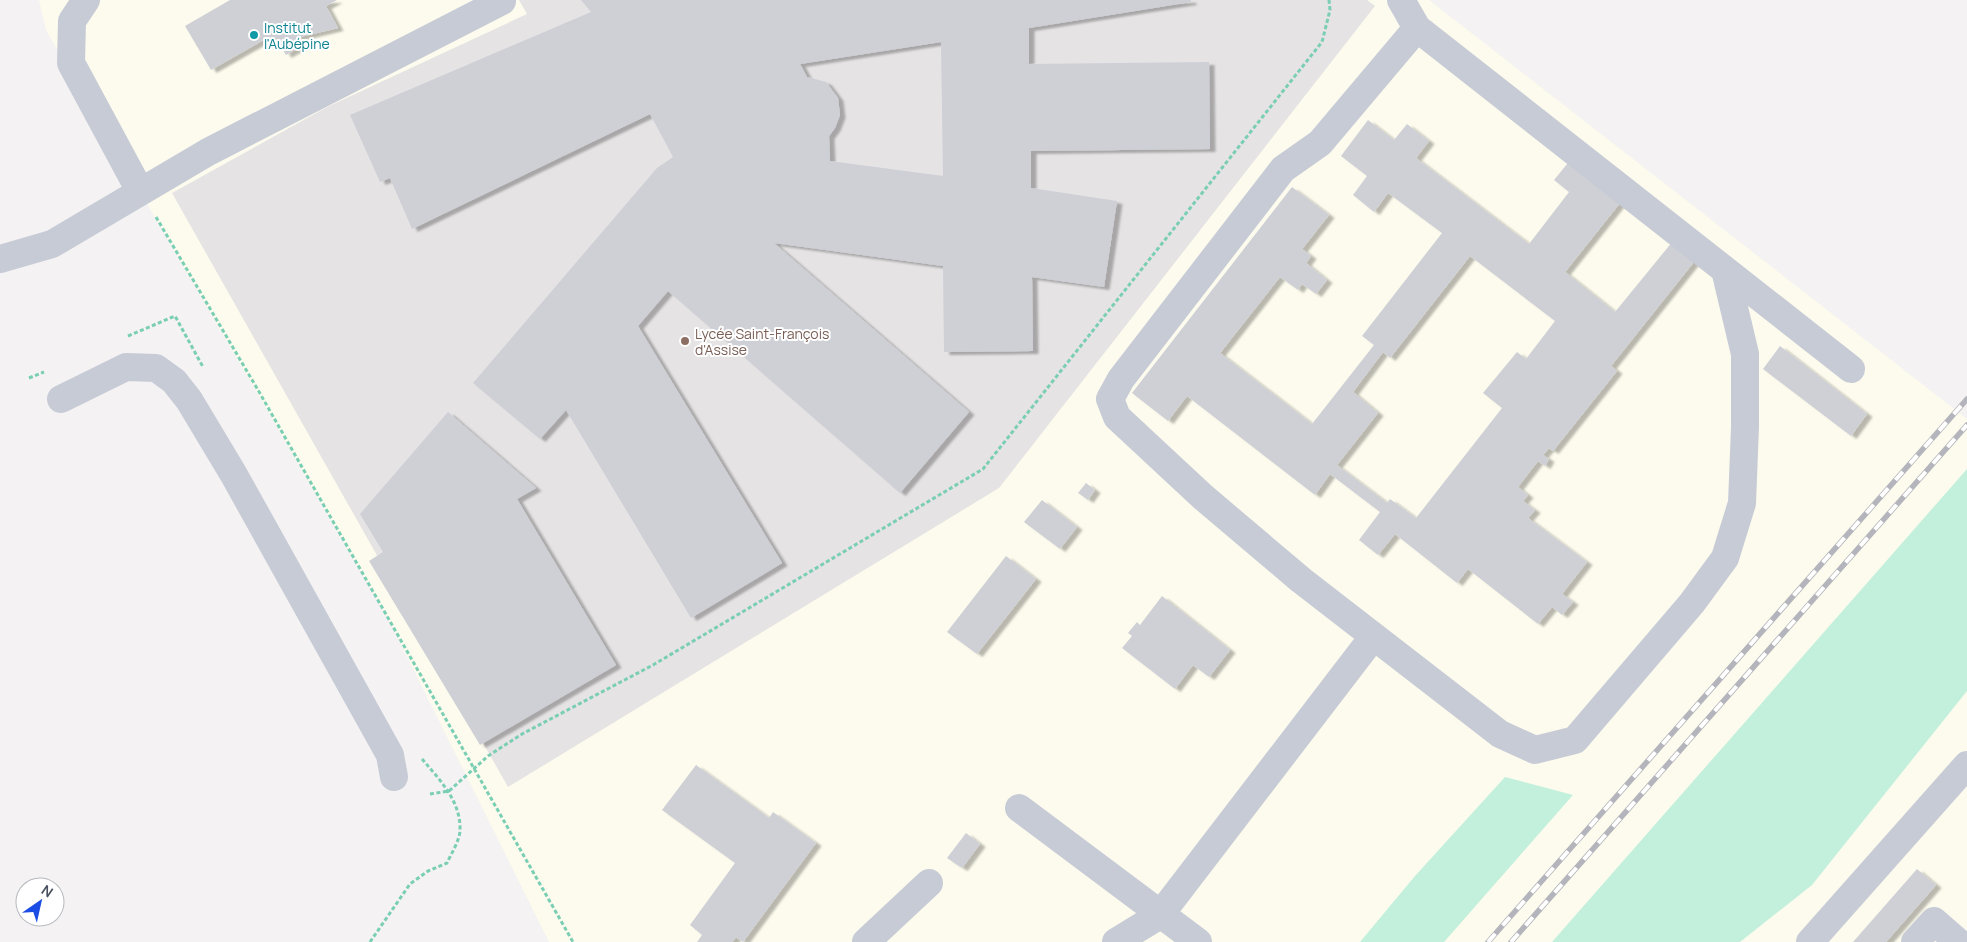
<svg xmlns="http://www.w3.org/2000/svg" width="1967" height="942" font-family="Manrope,sans-serif">
<defs>
<filter id="shadow"><feDropShadow dx="5.5" dy="3" stdDeviation="1" flood-color="#0004"/></filter>
</defs>
<rect width="100%" height="100%" fill="#f4f2f2"/>
<path fill="#fdfbed" d="M39,0H1429L1967,419V942H549L388,618L46,30Z"/>
<path fill="#e5e3e4" d="M519,0H1367L1375,6L999,488L508,787L172,193L327,107L527,14Z"/>
<path fill="#c2f0dc" d="M1967,469V691L1812,885L1740,942H1552Z
M1505,777L1573,795L1444,942H1360L1415,876Z"/>
<path fill="#ced0d6" fill-rule="evenodd" filter="url(#shadow)" d="M230,0H337L326,6L338,28L296,38L300,47L286,55L276,38H267L211,70L185,26Z
M581,0H1191V2L1029,28V64L1209,62L1210,149L1031,151V188L1117,201L1104,287L1032,277L1033,351L944,352L943,266L774,243L969,412L900,493L668,291L638,326L782,563L691,618L566,410L540,439L473,383L657,168L673,157L650,114L412,229L390,178L380,182L350,115L591,12ZM941,42L943,176L830,161L829,136L835,128L840,115L838,98L826,82L807,77L800,64Z
M1368,120L1394,140L1407,124L1429,141L1416,158L1529,244L1569,192L1554,180L1572,158L1624,198L1565,272L1615,312L1673,241L1697,258L1611,366L1617,371L1553,451L1549,448L1543,455L1549,459L1545,466L1538,461L1518,487L1528,495L1523,501L1535,510L1528,518L1587,562L1562,594L1573,602L1562,615L1552,607L1538,624L1468,569L1457,583L1395,534L1378,555L1359,540L1380,512L1330,474L1315,495L1187,396L1168,421L1132,393L1292,187L1329,215L1302,249L1311,256L1306,263L1327,280L1316,294L1302,284L1298,290L1280,277L1220,353L1312,424L1374,345L1362,336L1442,233L1388,193L1374,212L1353,195L1367,176L1341,156ZM1470,256L1555,321L1526,359L1517,352L1483,393L1502,408L1416,518L1390,499L1387,503L1337,465L1378,413L1353,392L1383,352L1390,358Z
M1780,346L1867,414L1851,436L1763,369Z
M448,412L536,488L517,499L616,665L480,745L369,561L383,552L360,514Z
M1086,483L1095,490L1088,500L1078,493Z
M1042,500L1077,527L1060,549L1024,522Z
M1006,556L1036,579L977,654L947,632Z
M1162,596L1230,650L1209,677L1193,665L1175,689L1122,648L1132,636L1128,633L1137,622L1140,625Z
M696,765L769,818L773,812L816,843L743,942L736,937L732,942H697L702,935L690,925L735,863L662,810Z
M966,833L980,844L962,868L947,858Z
M1917,869L1936,885L1886,942H1853Z"/>
<g fill="none" stroke-linecap="round" stroke-linejoin="round">
<path stroke="#79ceb4" stroke-width="3" stroke-dasharray="4 2.5" stroke-linecap="butt" d="M156,217L258,390L573,942
M128,336L175,316L203,367
M29,378L44,372
M430,794L449,791L488,756L522,734L653,665L983,469L1322,42L1330,10L1329,0
M370,942L410,884L428,871L447,863C451,854 460,840 460,830C461,801 439,779 422,759"/>
<path stroke="#c6cbd6" stroke-width="28" d="M86,0L72,21L71,63L140,191
M1401,0L1417,28L1851,369
M1417,28L1320,143L1283,169L1121,379L1110,399L1117,417L1203,497L1301,580L1500,734L1535,750L1575,740L1692,603L1725,558L1742,503L1745,427V354L1726,274
M0,259L52,244L208,152L502,1
M61,399L126,367L156,368L174,381L189,400L234,475L390,755L394,777
M1019,808L1198,942
M866,942L929,883
M1116,942L1160,915L1373,637
M1810,942L1967,765
M1915,942L1934,921L1958,942"/>
<defs>
<path id="rail" d="M1488,942L1967,399
M1511,942L1967,425"/>
</defs>
<use href="#rail" stroke="#b4b5bc" stroke-width="5.5"/>
<use href="#rail" stroke="#fff" stroke-width="4" stroke-dasharray="11" stroke-linecap="butt"/>
</g>
<circle fill="#0f9aa8" stroke="#fff" stroke-width="2" cx="254" cy="35" r="5"/>
<circle fill="#8d6e63" stroke="#fff" stroke-width="2" cx="685" cy="341" r="5"/>
<g text-anchor="middle" dominant-baseline="central" stroke-width="4" stroke-linejoin="round" paint-order="stroke">
<g font-size="14" fill="#0d838f" stroke="#fff" text-anchor="start">
<text x="264" y="27">Institut<tspan x="264" dy="16">l'Aubépine</tspan></text>
</g>
<g font-size="14" fill="#785e54" stroke="#fff" text-anchor="start">
<text x="695" y="333">Lycée Saint-François<tspan x="695" dy="16">d'Assise</tspan></text>
</g>
</g>
<g transform="translate(40 902) rotate(34)"><circle r="24" fill="#ffffff" stroke="#b6b9bf"/>
<path d="M0-4L9 19L0 12L-9 19Z" fill="#1b4de5"/>
<text y="-8" font-size="14" font-weight="bold" text-anchor="middle" fill="#49515f">N</text>
</g>
</svg>
